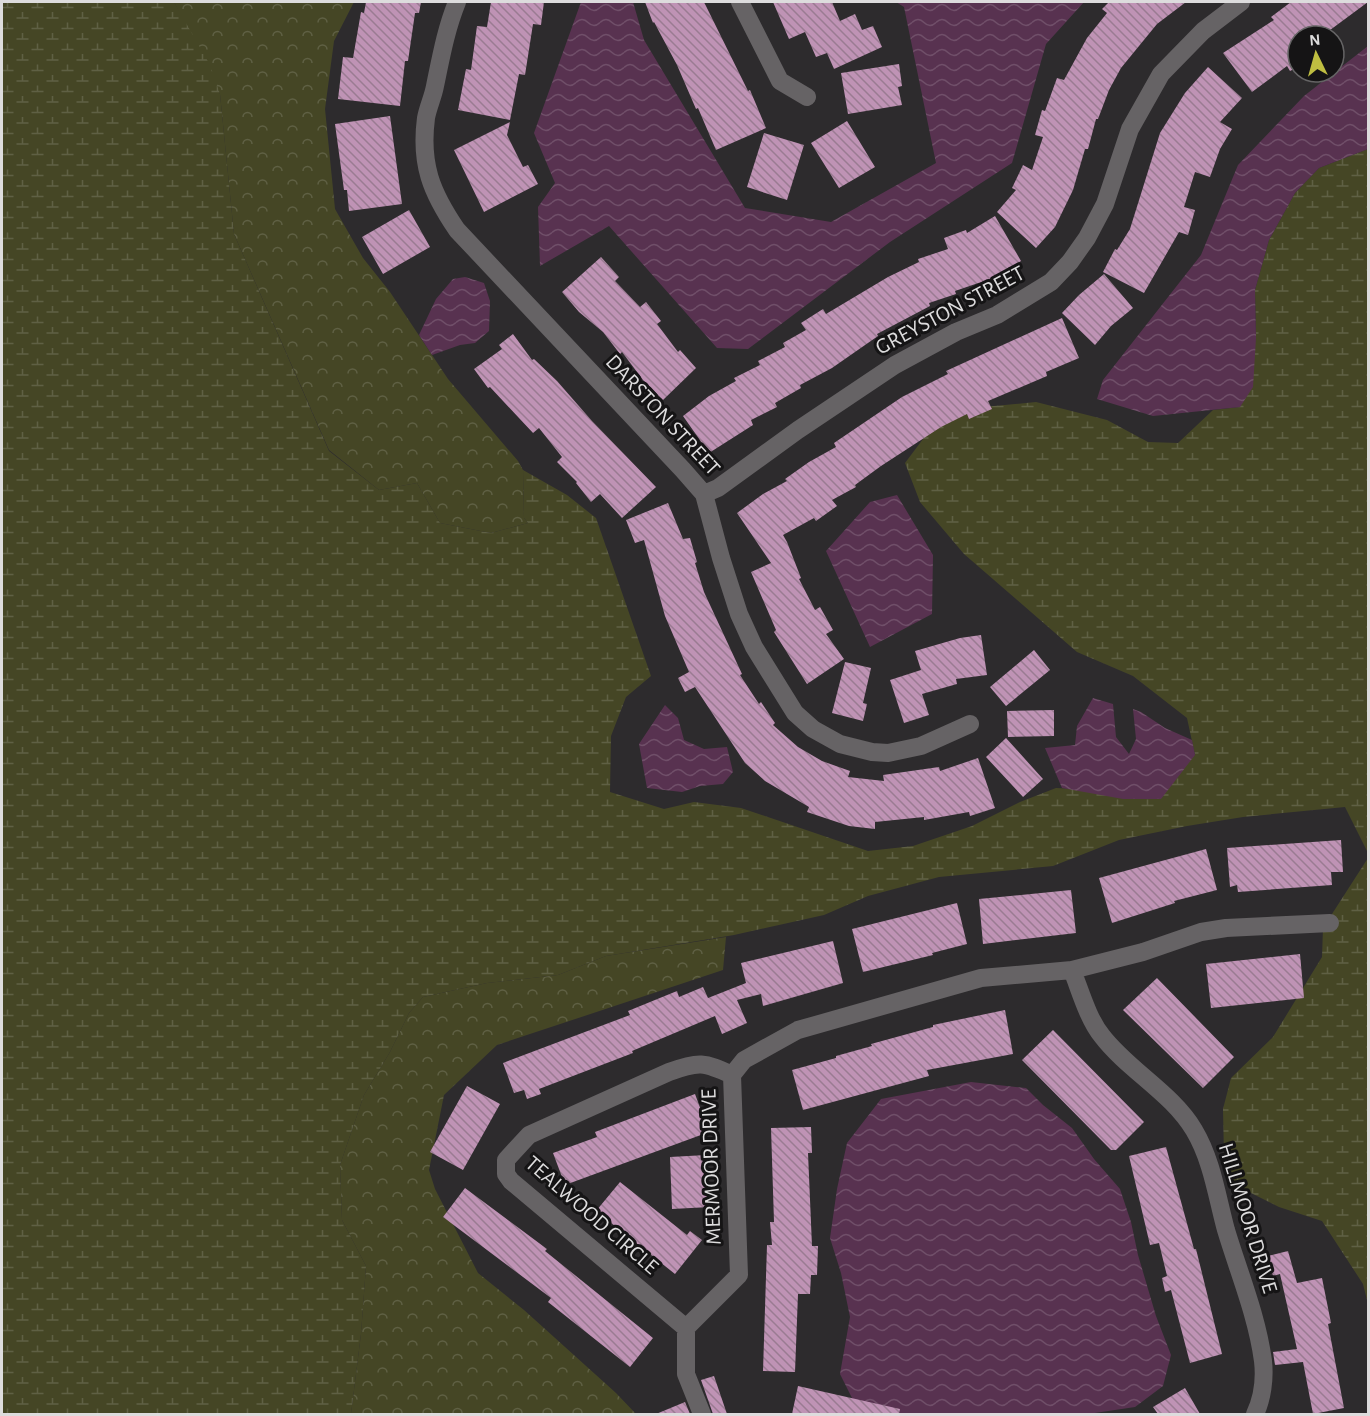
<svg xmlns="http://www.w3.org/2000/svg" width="1370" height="1416" font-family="'Alegreya Sans',sans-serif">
<defs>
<pattern id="forest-crowns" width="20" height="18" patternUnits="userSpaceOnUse" patternTransform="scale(1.5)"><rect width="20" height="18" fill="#454625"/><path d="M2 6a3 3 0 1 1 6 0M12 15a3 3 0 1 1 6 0" fill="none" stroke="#5f6044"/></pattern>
<pattern id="wetland-marsh" width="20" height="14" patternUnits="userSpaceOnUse" patternTransform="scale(1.5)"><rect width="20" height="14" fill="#454625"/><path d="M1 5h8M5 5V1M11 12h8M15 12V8" fill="none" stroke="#5f6044"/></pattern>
<pattern id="water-waves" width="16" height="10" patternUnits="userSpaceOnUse" patternTransform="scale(1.5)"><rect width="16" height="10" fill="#583250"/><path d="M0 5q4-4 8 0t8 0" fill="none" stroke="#704f69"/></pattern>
<pattern id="building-back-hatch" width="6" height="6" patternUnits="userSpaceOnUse" patternTransform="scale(1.5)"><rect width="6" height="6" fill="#bf93b5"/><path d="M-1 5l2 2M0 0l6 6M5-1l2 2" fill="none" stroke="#9a7b92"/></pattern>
</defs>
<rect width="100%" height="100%" fill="#2d2b2d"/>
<path fill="url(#forest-crowns)" d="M174,2H354L334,41L325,109L335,209L363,258L390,292L448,379L518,461L523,470L524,518L528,523L491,533L440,523L417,483L379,490L329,450L234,234L220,94Z
M726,937L723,970L497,1045L444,1095L429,1170L435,1189L478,1273L524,1310L616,1393L636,1414H351L361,1334L366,1266L342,1220L340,1165L364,1095L390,1052L409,1013L423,997L487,983L558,975L606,956Z"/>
<path fill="url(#wetland-marsh)" d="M2,2H174L210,65L220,94L234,234L329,451L379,490L417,483L440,523L491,533L528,523L524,518L523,470L567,495L596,518L651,676L626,697L611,736L610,792L664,809L694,802L741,808L868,851L913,846L972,826L1020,802L1056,788L1076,789L1195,755L1187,718L1133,676L1077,652L964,554L920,502L905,463L932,427L983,407L1036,402L1107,420L1148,442L1178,443L1213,410L1240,407L1256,338L1255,290L1269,240L1295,193L1319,168L1368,149V853L1345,807L1243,817L1187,826L1119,840L1053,866L939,877L868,896L824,915L734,935L606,956L558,975L487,983L423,997L409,1013L390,1052L364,1095L340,1165L342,1220L366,1266L361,1334L351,1414H2Z
M1368,858V1304L1363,1284L1322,1221L1279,1207L1235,1185L1224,1157L1223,1109L1231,1078L1273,1037L1322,957L1323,928Z"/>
<path fill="url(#water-waves)" d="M581,2H633L644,40L745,208L831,222L936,163L904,7L896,2H1084L1046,44L1012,163L890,242L748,349L717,348L609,226L540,266L538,207L555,183L534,133Z
M1368,46V149L1319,168L1295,193L1269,240L1255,290L1256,338L1253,387L1240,407L1153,416L1097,399L1103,380L1201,255L1238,165L1304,96Z
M465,277L484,283L490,301L489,331L475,343L460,345L432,355L419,335L436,299L453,279Z
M897,495L933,555L932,614L870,647L826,551L870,502Z
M1093,698L1113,704L1116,737L1129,754L1136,739L1133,709L1141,712L1165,728L1192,740L1195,755L1161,799H1123L1062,788L1045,748L1075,745L1077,726Z
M665,705L678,718L684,740L704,749L727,747L733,772L723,784L700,786L682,792L647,788L639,744Z
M971,1082L1026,1088L1043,1105L1072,1128L1094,1159L1120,1189L1131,1222L1138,1255L1156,1316L1171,1355L1163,1386L1135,1407L1088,1414H868L854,1402L840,1374L850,1317L841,1273L830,1238L837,1189L847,1143L881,1099Z"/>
<path fill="url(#building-back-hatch)" d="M366,2H421L419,13H415L408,61H405L400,106L338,99L343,57L353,58L361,12L364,13Z
M491,2H544L541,25L533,24L525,75L519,74L510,120L458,110L466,69L471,70L477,26L487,27Z
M645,2H704L748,91L750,90L766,128L716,150L698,108L696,109L677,65L654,22L653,23Z
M773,2H832L840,21L855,14L862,30L873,26L882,47L834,69L827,53L816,57L805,32L789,39Z
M1109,2H1186L1157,24L1121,68L1109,90L1098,119H1096L1088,149H1085L1073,190L1055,227L1036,248L997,212L1016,190L1012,188L1023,165L1032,170L1043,137L1035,135L1042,110L1045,111L1057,78L1064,80L1087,38L1107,13L1102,9Z
M1291,2H1368L1322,36H1298V67L1290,71L1287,66L1252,92L1223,53L1274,20L1271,17Z
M899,64L902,86L898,87L902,105L848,114L841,73Z
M1208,67L1242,98L1220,122L1232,129L1220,149L1210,177L1195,172L1184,207L1195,210L1188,235L1179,232L1144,293L1103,272L1115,249L1117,250L1130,229L1160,133L1185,93Z
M390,116L402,204L349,211L347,190H344L335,124Z
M847,121L875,167L839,188L811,143Z
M510,122L507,135L523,167L528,165L538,184L484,212L454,150Z
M764,133L804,145L787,200L747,187Z
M409,210L430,247L383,274L362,237Z
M995,216L1021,261L993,278L955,291L956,294L929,303L930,306L877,334L878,336L832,368L800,385L801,388L775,403L777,407L751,420L753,425L709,453L683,416L709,396L736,381L734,378L760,365L758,361L785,347L783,343L806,330L801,323L823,309L826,314L888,277L919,262L918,259L948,249L944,238L966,230L967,233Z
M601,257L619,277L615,281L640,307L646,302L661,321L657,324L678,352L680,350L696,368L663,400L643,380L622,352L620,354L603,332L579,312L562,292Z
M1104,274L1133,308L1111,326L1095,345L1062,313L1079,295Z
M1062,318L1079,358L1046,372L1047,376L988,401L992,409L969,419L967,414L941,427L881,466L855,485L856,487L832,500L837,506L816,521L814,518L783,535L787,542L801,578L799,579L815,610L820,607L833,630L826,634L844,659L807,684L774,632L776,630L751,572L771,563L737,513L763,494L787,481L785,479L809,462L836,447L834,443L902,397L948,374L946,371Z
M513,334L532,360L534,359L557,381L592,421L656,487L622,518L600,494L591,502L576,483L577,482L557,462L562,457L539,428L533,433L490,387L488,388L474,369L502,349L499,345Z
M668,503L683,539L690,538L697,562L695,563L704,592L742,674L740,675L759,704L761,702L775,723L773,725L798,747L822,761L850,771L848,777L884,781L883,775L939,767L940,771L978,758L995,808L970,816L969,812L924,820V817L875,822V829L849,826L807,812L809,807L765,781L745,763L695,687L685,692L678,678L689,672L665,616L644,540L635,543L626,520Z
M981,635L987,675L956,679L957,684L922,694L929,715L904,723L890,680L921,670L915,651L960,638Z
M1034,650L1050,670L1006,706L990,687Z
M845,662L871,668L863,703L867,704L863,721L832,713Z
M1054,710V736L1008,737L1007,711Z
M1006,738L1043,779L1023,797L986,757Z
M1341,840L1343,872H1331L1332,885L1238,892L1237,885L1230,887L1227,848Z
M1206,849L1217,890L1174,901L1175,903L1112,923L1099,878Z
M1071,890L1076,933L983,944L979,899Z
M957,903L967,944L932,953L933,955L863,972L852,929Z
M833,941L843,983L763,1006L761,994L737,1000L747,1023L722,1034L715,1016L632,1051L633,1053L539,1089L541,1094L527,1099L524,1090L514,1093L503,1063L630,1015L628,1011L677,991L679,997L703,987L708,998L746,983L741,963Z
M1300,954L1304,998L1211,1008L1206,964Z
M1157,978L1234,1057L1203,1088L1123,1010Z
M1005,1010L1013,1054L927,1070L929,1076L803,1110L792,1070L836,1058V1056L872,1046L871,1044L933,1027V1025Z
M1053,1030L1144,1122L1116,1150H1111L1022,1060Z
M467,1086L500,1104L463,1170L430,1152Z
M695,1094L709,1132L565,1185L553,1153L597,1137L595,1132Z
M811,1127L812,1153H808L812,1246H818L817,1275H811L810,1294H798L795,1372L763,1371L767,1245H772L770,1222H774L771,1128Z
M1166,1147L1194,1249H1196L1222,1354L1190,1363L1171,1290L1165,1292L1162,1278L1167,1276L1159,1243L1150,1245L1129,1156Z
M706,1155L710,1207L672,1209L670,1157Z
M620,1182L687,1235L690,1231L702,1240L675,1274L596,1211Z
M465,1188L547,1249L545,1251L653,1338L630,1367L548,1302L551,1298L443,1217Z
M1288,1251L1297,1283L1322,1278L1331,1323L1328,1324L1344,1408L1313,1414L1303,1362L1275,1365L1273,1352L1297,1349L1280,1274L1273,1276L1268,1256Z
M714,1376L727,1414H713L701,1380Z
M798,1386L900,1409L899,1414H792Z
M1185,1388L1200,1414H1158L1153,1407Z
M685,1402L690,1414H656Z"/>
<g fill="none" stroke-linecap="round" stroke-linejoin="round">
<path stroke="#666365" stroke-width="18" d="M457,2C446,29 441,57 435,86C433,97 428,107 426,118C420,164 431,192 457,230L683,470L704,494L721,558L739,614L754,647L795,713L813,729L840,744L872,752L888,753L921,746L970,724
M740,2L780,81L807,97
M704,494L718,488L798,430L895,365L956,332L997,315L1051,282L1070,262L1087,238L1105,204L1130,129L1161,74L1203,31L1241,2
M1072,970C1080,990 1088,1019 1102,1036C1128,1070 1172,1093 1194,1130C1212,1160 1217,1197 1226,1230C1239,1273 1257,1316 1263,1361C1265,1379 1262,1399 1255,1414
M686,1328L511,1181L506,1174V1160L529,1135L669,1072C699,1061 704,1062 732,1075
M702,1414L686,1374V1328L739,1275L732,1075L744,1060L798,1030L981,978L1072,970L1143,952L1201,932L1226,928L1330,923"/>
</g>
<g text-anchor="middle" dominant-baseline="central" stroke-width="6" stroke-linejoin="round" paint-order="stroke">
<g font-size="22" fill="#dddcdd" stroke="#151415">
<text transform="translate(950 310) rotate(-28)">GREYSTON STREET</text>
<text transform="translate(663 415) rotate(47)">DARSTON STREET</text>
<text transform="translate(711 1167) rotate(-92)">MERMOOR DRIVE</text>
<text transform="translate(592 1215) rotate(41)">TEALWOOD CIRCLE</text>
<text transform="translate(1248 1218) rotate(73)">HILLMOOR DRIVE</text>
</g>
</g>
<rect width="1370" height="1416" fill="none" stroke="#dddcdd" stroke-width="6"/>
<g transform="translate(1316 54) rotate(355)"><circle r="28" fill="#151415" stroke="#656465" stroke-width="1.5"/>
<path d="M0-4.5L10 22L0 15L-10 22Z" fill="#bfbe41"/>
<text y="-9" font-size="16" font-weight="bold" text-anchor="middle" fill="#dddcdd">N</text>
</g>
</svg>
